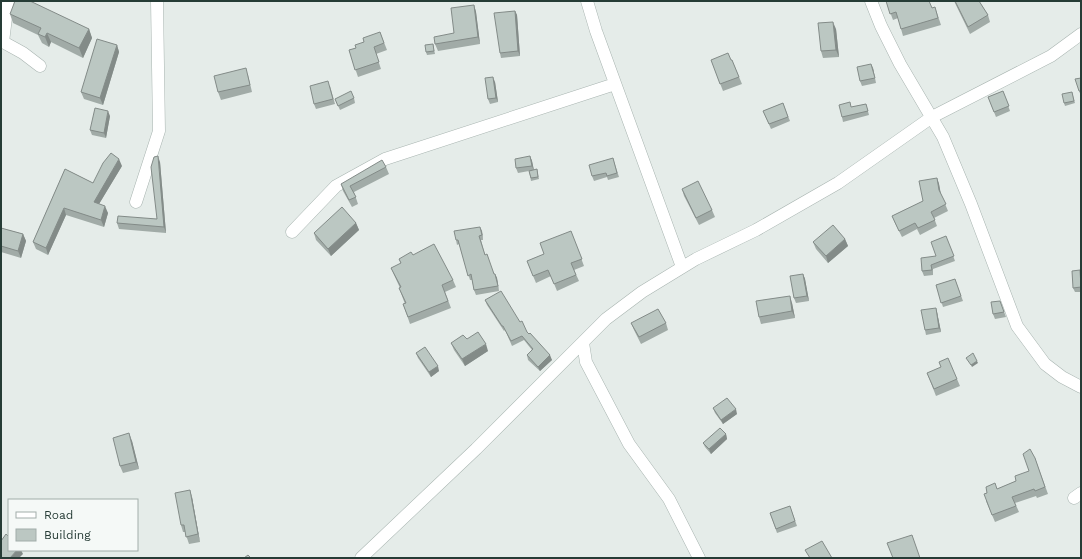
<svg xmlns="http://www.w3.org/2000/svg" width="1082" height="559" font-family="'Work Sans',sans-serif">
<rect width="100%" height="100%" fill="#e5ece9"/>
<g fill="none" stroke-linecap="round" stroke-linejoin="round">
<defs>
<path id="minor" d="M8,1L3,42L23,53L40,66
M587,1L596,31L682,267
M871,1L881,26L900,64L943,137L971,204L1017,326L1045,364L1062,377L1081,387
M136,202L159,131L157,1
M292,232L336,186L385,159L615,84
M583,343L586,362L629,444L669,499L699,558
M1074,498L1081,493
M361,558L476,449L606,319L642,292L696,259L756,230L838,183L932,117L1051,56L1081,34"/>
</defs>
<use href="#minor" stroke="#a8b4b0" stroke-width="13"/>
<use href="#minor" stroke="#fff" stroke-width="12"/>
</g>
<path fill="#a1aba7" d="M886,1L932,8L935,7L941,25L903,36L898,18L893,20Z
M954,1H979L988,15L990,22L970,34Z
M474,5L476,12L480,44L438,51L435,44L454,33Z
M515,11L517,15L520,56L501,58L500,53Z
M10,14L89,29L92,38L83,58L51,42L49,47L42,43L38,35L13,23Z
M836,29L839,57L823,58L821,51Z
M380,32L387,50L376,54L381,69L358,77L349,50L356,48Z
M433,44L435,54L427,55L426,52Z
M117,45L119,52L103,105L84,99L81,92Z
M711,60H732L742,84L723,91Z
M873,68L876,83L862,86L860,81Z
M248,75L252,92L221,100L218,92Z
M1081,78V96L1079,91Z
M495,82L498,102L490,104L488,99Z
M330,86L335,104L316,109L314,104Z
M1003,91L1010,111L996,117L988,97Z
M1072,92L1075,103L1065,106L1064,103Z
M354,98L355,103L340,110L335,99Z
M783,103L790,121L771,129L763,111Z
M866,104L869,115L843,122L842,117L852,107Z
M110,116L106,138L92,135L90,130Z
M530,156L532,161L534,170L537,169L539,179L531,181L529,171L518,173L516,168Z
M613,158L619,177L608,180L607,177L594,181L592,176Z
M160,162L166,233L119,229L117,223L157,219Z
M122,166L99,204L108,213L104,227L66,215L48,255L36,249L33,242L65,169L93,183Z
M386,167L389,174L354,192L358,204L352,207L343,191L341,184Z
M937,178L939,184L941,194L948,211L934,218L937,226L920,235L917,229L902,237L895,223L892,216L923,201Z
M682,189L712,210L715,217L699,225L684,196Z
M356,223L359,230L331,256L316,240L314,233Z
M1,228L23,234L26,241L21,258L1,252Z
M482,231L483,240H481L485,255L494,274H495L497,278L499,291L476,295L474,290L472,280H470L459,244L457,245L456,240Z
M571,231L584,266L574,270L579,281L557,291L551,276L536,283L527,261L544,254Z
M946,236L955,261L933,269V275L924,276L922,271L936,256Z
M845,239L848,246L828,263L816,249L813,242Z
M413,255L453,280L456,287L445,292L451,308L410,324L403,304H405L399,288H400L394,275L391,268L401,264L399,259Z
M1080,270L1081,273V292H1075L1073,288Z
M803,274L805,279L809,301L796,303L794,298Z
M955,279L963,301L943,307L936,285Z
M485,300L520,322L527,332L552,360L540,371L528,360L527,355L532,350L524,340L512,346L505,330L504,331L487,305Z
M1000,301L1006,317L995,319L993,314Z
M792,303L795,318L761,324L759,317Z
M936,308L937,312L941,332L926,335L925,330Z
M631,323H666L668,330L641,344L634,330Z
M467,339L488,351L465,366L454,350L451,343Z
M416,353L439,371L431,377L418,358Z
M927,373L957,379L960,386L936,396Z
M713,408L737,414L723,424L715,413Z
M726,434L727,439L711,454L705,447L703,443Z
M132,441L139,469L123,473L120,466Z
M1035,458L1048,494L1037,498L1036,496L1015,503L1019,512L995,522L986,501L997,489L1016,481L1029,471Z
M192,497L200,542L189,544L185,532H183L181,525Z
M790,506L797,526L777,533L770,513Z"/>
<path fill="#838b88" d="M474,5L476,12L480,44L478,37Z
M515,11L517,15L520,56L518,51Z
M833,22L836,29L839,57L836,50Z
M89,29L92,38L83,58L79,48Z
M47,33L51,42L49,47L45,37Z
M117,45L119,52L103,105L100,98Z
M871,64L873,68L876,83L875,78Z
M493,77L495,82L498,102L496,98Z
M108,111L110,116L106,138L104,133Z
M158,156L160,162L166,233L164,227Z
M530,156L532,161L534,171L532,166Z
M119,159L122,166L96,209L94,202Z
M937,178L939,184L941,196L939,190Z
M105,206L108,213L104,227L101,220Z
M64,208L66,215L48,255L46,248Z
M356,223L359,230L331,256L328,249Z
M480,227L482,231L483,240L482,235Z
M23,234L26,241L21,258L18,251Z
M845,239L848,246L828,263L826,256Z
M495,274L497,278L499,291L498,286Z
M803,274L805,279L809,301L807,296Z
M790,296L792,303L795,318L792,311Z
M936,308L937,312L941,332L939,328Z
M486,344L488,351L465,366L462,359Z
M550,355L552,360L540,371L538,367Z
M977,361L978,363L972,367L971,365Z
M438,366L439,371L431,377L429,372Z
M736,409L737,414L723,424L721,420Z
M129,433L132,441L139,469L136,462Z
M726,434L727,439L711,454L709,449Z
M190,490L192,497L200,542L198,534Z
M17,550H21L23,554L19,558H10Z"/>
<path fill="#bbc7c2" stroke="#838b88" d="M15,1H30L89,29L79,48L47,33L45,37L38,34L41,28L10,14Z
M886,1H929L932,8L935,7L938,18L901,29L896,12L890,14Z
M955,1H979L988,15L968,27Z
M474,5L478,37L435,44L434,37L454,33L451,8Z
M515,11L518,51L500,53L494,13Z
M833,22L836,50L821,51L818,23Z
M380,32L384,43L374,47L379,62L355,70L349,50L356,48L355,45L364,42L363,38Z
M97,39L117,45L100,98L81,92Z
M433,44L434,51L426,52L425,45Z
M728,53L731,60H732L739,77L720,84L711,60Z
M871,64L875,78L860,81L857,67Z
M246,68L250,85L218,92L214,76Z
M493,77L496,98L488,99L485,78Z
M1081,78V91H1079L1075,79Z
M328,81L333,99L314,104L310,86Z
M351,91L354,98L338,106L335,99Z
M1003,91L1009,106L994,112L988,97Z
M1072,92L1074,101L1064,103L1062,94Z
M850,102L851,107L866,104L868,111L842,117L839,105Z
M783,103L788,117L769,124L763,111Z
M95,108L108,111L104,133L90,130Z
M111,153L119,159L94,202L105,206L101,220L64,208L46,248L33,242L65,169L93,183L103,163Z
M158,156L164,227L117,223L118,216L157,219L151,167L154,157Z
M530,156L532,166L516,168L515,159Z
M613,158L617,173L607,176L606,173L592,176L589,165Z
M382,160L386,167L350,186L356,197L349,200L341,184Z
M537,169L538,177L531,178L529,171Z
M937,178L939,190L946,204L931,212L935,220L918,228L915,223L899,231L892,216L923,201L919,181Z
M698,181L712,210L696,218L682,189Z
M342,207L356,223L328,249L314,233Z
M833,225L845,239L826,256L813,242Z
M480,227L482,235L479,236L485,255L487,254L494,274H495L498,286L474,290L471,274L468,276L458,240H456L454,231Z
M1,228L23,234L18,251L1,246Z
M571,231L582,259L571,263L576,275L554,284L548,270L533,276L527,261L544,254L540,243Z
M946,236L954,256L931,265L932,270L922,271L921,258L936,256L931,242Z
M434,244L453,280L442,285L448,301L408,317L403,304L406,303L399,288L401,287L391,268L401,263L399,259L411,252L413,255Z
M1080,270L1081,287L1073,288L1072,271Z
M803,274L807,296L794,298L790,276Z
M955,279L961,296L941,303L936,285Z
M501,291L520,322L522,321L527,332L529,334L530,333L550,355L538,367L527,355L533,349L522,336L511,341L503,326H502L485,300Z
M790,296L792,311L759,317L756,301Z
M1000,301L1004,312L993,314L991,302Z
M936,308L939,328L925,330L921,310Z
M658,309L666,323L639,337L631,323Z
M478,332L486,344L462,359L451,343L463,335L467,339Z
M425,347L438,366L429,372L416,353Z
M973,353L977,361L971,365L966,358Z
M948,358L957,379L934,389L927,373L941,367L939,362Z
M727,398L736,409L721,420L713,408Z
M720,428L726,434L709,449L703,443Z
M129,433L136,462L120,466L113,438Z
M1030,449L1035,458L1045,487L1035,491L1034,489L1012,497L1016,506L992,515L984,494L987,493L986,487L995,483L997,489L1016,481L1015,476L1029,471L1023,454Z
M190,490L198,534L186,537L184,525H181L175,493Z
M790,506L795,521L776,529L770,513Z
M6,534L9,537V550H17L10,558H1V541Z
M912,535L920,558H893L887,543Z
M822,541L832,558H810L805,550Z
M248,555L251,558H244Z"/>
<rect width="1082" height="559" fill="none" stroke="#263c36" stroke-width="4"/>
<rect x="8" y="499" width="130" height="52" fill="#f5f9f7" stroke="#a2adaa"/>
<rect x="16" y="512" width="20" height="6" fill="#ffffff" stroke="#a2adaa"/>
<text x="44" y="519" font-size="12" fill="#263c36">Road</text>
<rect x="16" y="529" width="20" height="12" fill="#bbc7c2" stroke="#a2adaa"/>
<text x="44" y="539" font-size="12" fill="#263c36">Building</text>
</svg>
